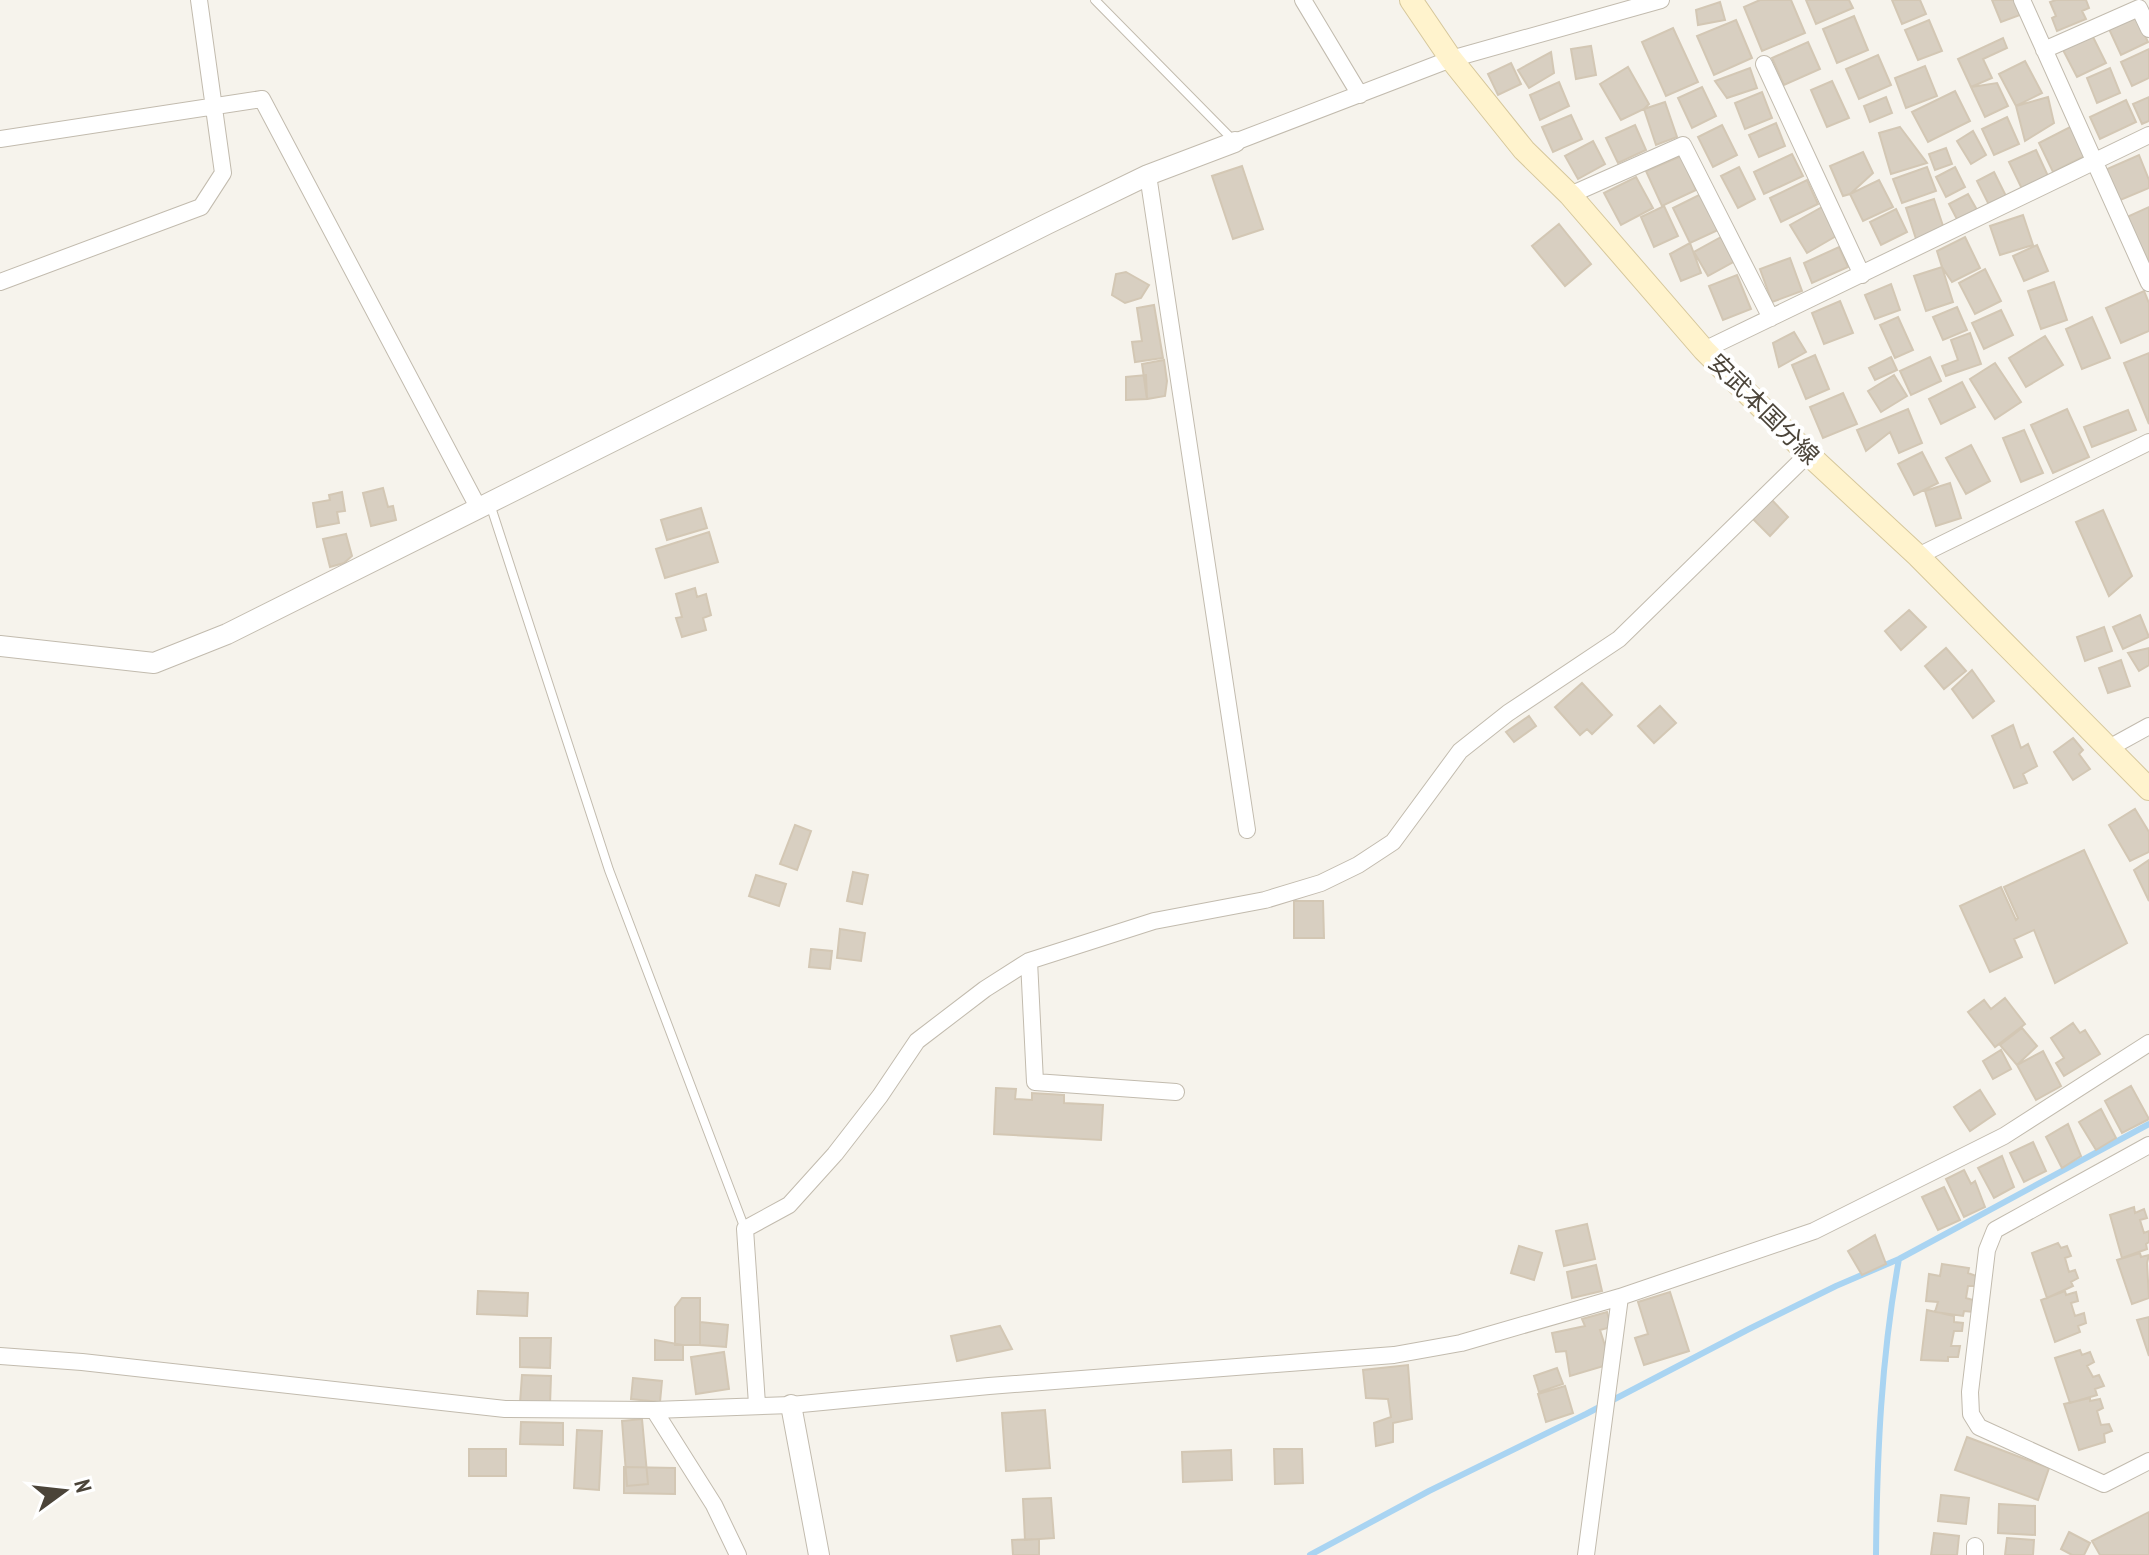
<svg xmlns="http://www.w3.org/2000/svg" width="2149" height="1555" font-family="'PT Sans Narrow','Noto Sans JP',sans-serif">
<rect width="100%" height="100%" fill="#f6f3ec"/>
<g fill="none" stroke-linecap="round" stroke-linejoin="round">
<path stroke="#a9d4f2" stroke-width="6" d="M1310,1555L1429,1491L1586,1414L1749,1329L1836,1286L1899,1259L2149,1124
M1876,1555C1877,1454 1881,1359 1899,1259"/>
</g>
<path fill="#d8cfc1" stroke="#d3c7b4" stroke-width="2" d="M1760,0H1791L1805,33L1762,51L1744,7Z
M1806,0H1849L1853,8L1816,24Z
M1892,0H1920L1926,14L1902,24Z
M1992,0H2014L2020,15L2001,22Z
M2056,0H2086L2089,8L2082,11L2086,19L2057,31L2052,18L2056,16L2050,2Z
M1720,2L1725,20L1698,25L1696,10Z
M1854,16L1868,50L1837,63L1823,29Z
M2136,17L2148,42L2121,55L2109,29Z
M1736,20L1752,58L1714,75L1697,36Z
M1929,20L1942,51L1918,60L1905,30Z
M1673,28L1698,82L1666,96L1642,42Z
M2092,35L2106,63L2077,77L2063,50Z
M2003,38L2007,48L1983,59L1992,78L1971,87L1958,59Z
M1808,42L1820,69L1784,85L1772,58Z
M1591,46L1596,75L1576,79L1571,49Z
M2149,49V78L2132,86L2121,62Z
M1551,52L1554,73L1529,88L1518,70Z
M1878,55L1891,85L1859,99L1846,69Z
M2025,61L2042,93L2016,106L1999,74Z
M1511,63L1521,84L1498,95L1488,74Z
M1925,66L1937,96L1906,108L1895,78Z
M1628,67L1649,104L1644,109L1621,120L1600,84Z
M1750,68L1757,88L1727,98L1715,81Z
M2110,68L2120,93L2097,103L2087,78Z
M1832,81L1849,118L1827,127L1811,90Z
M1559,82L1569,106L1540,120L1530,95Z
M1997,83L2008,106L1985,117L1971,87Z
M1702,87L1716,116L1692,128L1678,98Z
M1955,91L1970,121L1928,142L1912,112Z
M1762,92L1772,118L1745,129L1735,103Z
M1886,97L1892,113L1870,122L1864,106Z
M2048,97L2054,123L2025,141L2016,106Z
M2149,97V121L2142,124L2133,104Z
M2126,100L2136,122L2100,139L2090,117Z
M1665,102L1677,137L1656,145L1644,109Z
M1571,115L1582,139L1553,152L1542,127Z
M2007,117L2019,144L1994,155L1982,129Z
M1776,123L1785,146L1759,157L1749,135Z
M1635,125L1646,150L1618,163L1606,138Z
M1722,125L1737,155L1713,167L1698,137Z
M2072,126L2087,155L2053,172L2039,143Z
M1900,127L1927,163L1891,174L1879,133Z
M1973,131L1986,155L1971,164L1957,141Z
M1593,141L1605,164L1578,179L1565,156Z
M1946,148L1952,164L1935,170L1929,154Z
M2036,150L2048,176L2022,189L2009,162Z
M1863,152L1873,173L1850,194L1843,196L1830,166Z
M1792,154L1803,176L1764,194L1754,172Z
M2139,155L2149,180V188L2118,201L2105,170Z
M1681,156L1696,190L1662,206L1646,171Z
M1242,166L1263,229L1233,239L1212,176Z
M1739,167L1755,199L1738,208L1721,176Z
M1927,167L1936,191L1902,203L1893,179Z
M1955,167L1965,187L1946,197L1936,177Z
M1994,172L2006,196L1989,205L1977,181Z
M1636,177L1653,208L1621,225L1604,193Z
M1807,180L1818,204L1781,222L1770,198Z
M1879,180L1893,207L1863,221L1850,194Z
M1701,194L1718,230L1690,243L1673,208Z
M1968,194L1977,210L1958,221L1949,204Z
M1934,199L1943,226L1918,245L1906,208Z
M1664,206L1678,236L1654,247L1641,217Z
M1822,207L1838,235L1807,253L1790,225Z
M2149,207V264L2127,217Z
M1896,209L1907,232L1881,245L1870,222Z
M2023,215L2033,245L2000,255L1990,226Z
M1559,224L1591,264L1565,286L1532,246Z
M1721,237L1735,261L1708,276L1694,252Z
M1965,237L1980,268L1952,282L1942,267L1937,251Z
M1690,243L1701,273L1681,281L1670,254Z
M2037,245L2048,271L2024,281L2013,256Z
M1839,247L1848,267L1812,283L1804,263Z
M1790,258L1802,291L1772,302L1760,269Z
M1942,267L1953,302L1926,311L1914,276Z
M1985,269L2001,301L1975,314L1959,283Z
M1126,272L1149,285L1141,298L1125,303L1112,295L1116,274Z
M1737,275L1751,309L1723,320L1709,286Z
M2054,282L2067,320L2041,329L2028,291Z
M1891,284L1900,310L1875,319L1865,295Z
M2144,291L2149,303V331L2121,343L2106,308Z
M1840,301L1853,333L1824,344L1812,313Z
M1154,305L1163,358L1135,362L1132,342L1142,341L1137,308Z
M1957,307L1967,330L1943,340L1933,317Z
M2001,310L2013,335L1984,349L1972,323Z
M1898,317L1913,350L1895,358L1880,325Z
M2092,317L2110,358L2082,369L2066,329Z
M1794,332L1806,352L1779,367L1773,343Z
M1970,333L1981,364L1946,376L1942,366L1958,360L1951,340Z
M2045,336L2063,365L2026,387L2009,358Z
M2149,353V424L2124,363Z
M1815,355L1829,389L1806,399L1792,365Z
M1891,357L1897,370L1875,380L1869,368Z
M1930,357L1941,381L1911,395L1900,371Z
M1164,360L1167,381L1165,396L1147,399L1142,364Z
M1995,363L2021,402L1995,419L1970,379Z
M1146,375L1147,399L1126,400V377Z
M1894,375L1907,396L1881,412L1868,391Z
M1962,382L1975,407L1941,424L1929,399Z
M1843,393L1857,424L1823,438L1810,407Z
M1908,409L1922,443L1899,453L1890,432L1866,451L1857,430Z
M2067,409L2089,457L2053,473L2031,425Z
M2128,410L2136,430L2092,447L2084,427Z
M2024,430L2043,473L2021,482L2003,438Z
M1971,445L1990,481L1966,494L1946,458Z
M1922,452L1938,483L1914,495L1898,464Z
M1950,483L1961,518L1936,526L1925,491Z
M383,488L388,507L393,506L396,520L371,526L363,493Z
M342,492L345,511L337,512L339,523L317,527L313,503L330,500L329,495Z
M1770,498L1788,517L1770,536L1751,517Z
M701,508L707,528L667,540L661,520Z
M2103,510L2132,576L2109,596L2076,522Z
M709,532L718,562L665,578L656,549Z
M346,534L352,556L344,563L330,567L323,539Z
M695,588L697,597L706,594L711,615L703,618L706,630L682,637L676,618L682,617L676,594Z
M1909,610L1926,627L1901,650L1885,631Z
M2140,615L2149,637L2123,649L2113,627Z
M2104,627L2112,651L2085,661L2077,637Z
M1946,648L1966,671L1944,689L1925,666Z
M2149,648V665L2139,671L2128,653Z
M2121,660L2130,686L2108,693L2099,668Z
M1972,670L1994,701L1973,718L1952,689Z
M1582,683L1612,715L1592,734L1587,729L1580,735L1555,707Z
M1660,706L1676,723L1654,743L1638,726Z
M1529,716L1536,726L1514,742L1506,732Z
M2013,725L2021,748L2028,744L2037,766L2023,774L2027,783L2014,788L1992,736Z
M2073,738L2083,750L2079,754L2090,769L2073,780L2054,752Z
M2135,809L2149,832V852L2130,861L2109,825Z
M795,825L811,831L797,870L780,864Z
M2084,850L2127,943L2055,983L2034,930L2014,939L2022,957L1990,972L1960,906L2001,887L2016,920L2018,918L2004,887Z
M2149,860V901L2134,870Z
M853,872L868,875L862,904L847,901Z
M756,875L786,884L779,906L749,896Z
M1294,901H1323L1324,938H1294Z
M840,929L865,933L861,961L837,958Z
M811,949L832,951L830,969L809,967Z
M2005,998L2025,1024L1995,1047L1968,1012L1984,1000L1991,1009Z
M2073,1023L2080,1033L2085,1030L2100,1054L2064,1076L2056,1063L2064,1058L2051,1038Z
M2022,1028L2037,1046L2017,1065L2000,1045Z
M2001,1050L2011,1069L1993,1079L1983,1061Z
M2043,1051L2061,1086L2036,1100L2017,1065Z
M2131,1086L2149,1119L2122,1133L2105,1101Z
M996,1088L1016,1089L1015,1099L1032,1100V1093L1064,1095V1103L1103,1105L1101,1140L994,1134Z
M1980,1090L1995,1114L1970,1131L1954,1107Z
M2101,1109L2116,1138L2096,1150L2079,1122Z
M2068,1124L2081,1156L2062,1168L2046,1137Z
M2033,1142L2046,1171L2024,1182L2010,1153Z
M2002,1156L2014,1187L1994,1198L1978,1168Z
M1964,1170L1971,1184L1975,1181L1985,1207L1964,1217L1946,1179Z
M1944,1187L1960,1220L1938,1230L1922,1197Z
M2134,1207L2135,1213L2144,1209L2147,1218L2140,1220L2144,1233L2149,1231V1242L2146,1244L2147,1249L2122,1258L2110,1215Z
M1587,1224L1595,1259L1564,1266L1556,1231Z
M1875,1235L1886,1264L1862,1275L1848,1251Z
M2058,1243L2061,1248L2067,1246L2071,1256L2065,1258L2069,1272L2075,1270L2078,1278L2071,1282L2073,1286L2047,1298L2032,1253Z
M1519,1246L1542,1253L1534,1280L1511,1273Z
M2140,1253L2141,1257L2149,1255L2147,1263L2149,1298L2132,1304L2117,1260Z
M1942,1264L1969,1268L1968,1273L1976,1276L1975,1286H1968L1966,1298L1973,1300V1312L1964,1311L1963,1316L1935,1312L1938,1302L1926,1301L1929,1274L1940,1276Z
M1596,1265L1602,1291L1572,1298L1567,1272Z
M478,1291L528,1293L527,1316L477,1314Z
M2065,1291L2066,1295L2076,1292L2078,1301L2071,1303L2075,1316L2084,1313L2086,1323L2078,1326L2080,1332L2055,1342L2041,1300Z
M1670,1292L1689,1351L1644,1365L1635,1338L1648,1334L1638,1302Z
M682,1298H700V1345H675V1307Z
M1927,1310L1954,1316V1322L1963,1323L1962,1331H1954L1951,1346H1960L1958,1357H1948V1361L1921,1360Z
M1607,1312L1611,1327L1600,1330L1608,1355L1607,1365L1570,1376L1566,1351L1556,1352L1552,1333L1585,1326L1582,1319Z
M2149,1317V1356L2137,1320Z
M700,1322L728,1325L726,1347L700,1345Z
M1000,1326L1012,1349L957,1361L951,1336Z
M520,1338H551L550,1368L520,1367Z
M655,1340L683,1345V1360H655Z
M2080,1350L2082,1355L2090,1352L2094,1362L2087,1366L2093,1377L2099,1375L2104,1386L2095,1389L2097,1395L2070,1403L2055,1358Z
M724,1352L729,1389L696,1394L691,1357Z
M1408,1365L1412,1419L1393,1423V1442L1376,1446L1374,1423L1391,1417L1388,1399L1366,1398L1363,1370Z
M1557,1368L1563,1384L1539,1392L1534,1376Z
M522,1375L551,1376L550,1405L520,1403Z
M633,1378L662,1381L660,1402L631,1399Z
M1565,1386L1573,1413L1546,1422L1538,1394Z
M2090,1398V1401L2100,1399L2103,1408L2097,1411L2101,1425L2109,1424L2112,1431L2104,1434L2105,1442L2079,1450L2064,1404Z
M1045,1410L1050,1468L1006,1471L1002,1413Z
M642,1419L648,1484L627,1486L622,1421Z
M521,1422L563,1423V1445L520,1444Z
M577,1430L602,1431L599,1490L574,1488Z
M1967,1437L2049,1468L2038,1500L1955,1470Z
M469,1449H506V1476H469Z
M1274,1449H1302L1303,1483L1275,1484Z
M1231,1450L1232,1480L1183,1482L1182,1452Z
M624,1467L675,1468V1494L624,1493Z
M1941,1495L1969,1498L1966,1524L1938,1521Z
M1051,1498L1054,1538L1025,1540L1023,1499Z
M1999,1504L2035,1506V1535L1998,1533Z
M2149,1512V1555H2100L2092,1541Z
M2069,1532L2090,1543L2084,1555H2072L2061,1549Z
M1934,1533L1959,1536L1957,1555H1931Z
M2007,1538L2034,1540L2033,1555H2005Z
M1039,1539V1555H1013L1012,1540Z"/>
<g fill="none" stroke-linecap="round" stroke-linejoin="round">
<defs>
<path id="service" d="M1095,0L1235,142
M490,504L609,870L745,1229"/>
<path id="minor" d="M1303,0L1360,95
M2022,0L2149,283
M2044,50L2139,8L2149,29
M1764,64L1862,275
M0,139L262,99L479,509
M1235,142L1451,59L1661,0
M1148,175L1247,830
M1570,195L1683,145L1771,318
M0,282L201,207L223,173L199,0
M1704,350L2149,135
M1918,556L2149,442
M2109,748L2149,726
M1029,961L1035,1082L1176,1092
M2149,1145L1995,1230L1987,1250L1970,1392L1971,1414L1979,1427L2104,1484L2149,1461
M0,1356L82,1362L505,1409L654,1410L791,1405L989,1386L1394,1355L1461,1343L1620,1297L1814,1231L2004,1136L2149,1043
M757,1404L745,1229L789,1205L835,1154L880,1096L917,1041L985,989L1029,961L1154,921L1265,900L1321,883L1358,865L1393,842L1460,751L1508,713L1619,639L1808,454
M654,1410L714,1505L738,1555
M1586,1555L1620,1297
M1975,1555V1546"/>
<path id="tertiary" d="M0,646L154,663L227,634L1047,224L1148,175L1235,142
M791,1405L819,1555"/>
<path id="secondary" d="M1411,0L1451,59L1524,150L1570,195L1704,350L1808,454L1918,556L2149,789"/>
</defs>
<use href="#service" stroke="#c2bbae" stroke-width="10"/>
<use href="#minor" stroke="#c2bbae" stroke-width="18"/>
<use href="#tertiary" stroke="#c2bbae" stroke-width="22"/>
<use href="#secondary" stroke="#d6c79b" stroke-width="24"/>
<use href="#service" stroke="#fff" stroke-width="8"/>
<use href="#minor" stroke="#fff" stroke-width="16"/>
<use href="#tertiary" stroke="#fff" stroke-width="20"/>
<use href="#secondary" stroke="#fff3cd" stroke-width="22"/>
</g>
<g text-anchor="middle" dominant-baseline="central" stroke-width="8" stroke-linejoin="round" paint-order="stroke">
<g font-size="24" fill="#4b4439" stroke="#fff">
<text transform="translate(1764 409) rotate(45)">安武本国分線</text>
</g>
</g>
<g transform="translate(64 1491) rotate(75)" stroke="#ffffff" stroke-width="6" paint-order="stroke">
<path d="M0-6L14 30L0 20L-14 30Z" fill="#4b4439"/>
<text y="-12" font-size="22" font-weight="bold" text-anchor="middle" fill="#4b4439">N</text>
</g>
</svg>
